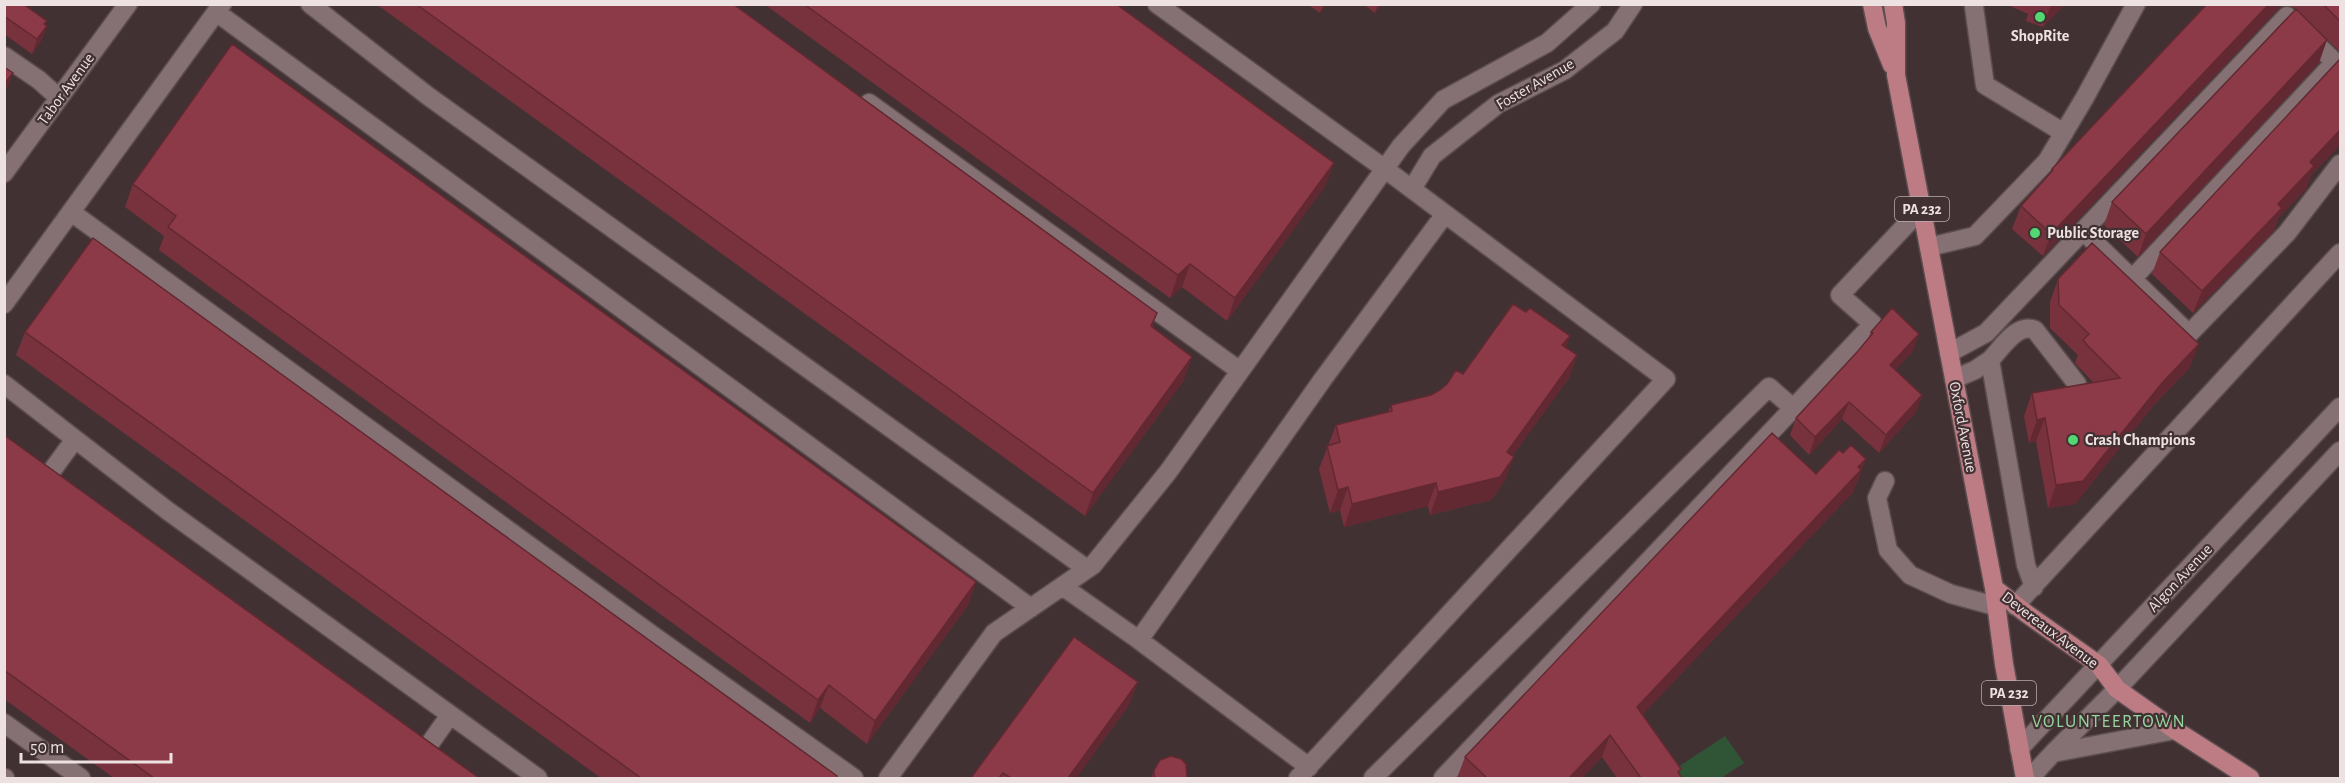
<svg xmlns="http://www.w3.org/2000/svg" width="2345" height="783" font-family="'Alegreya Sans',sans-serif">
<rect width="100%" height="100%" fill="#423133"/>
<path fill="#2f5536" d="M1725,736L1744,763L1721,778H1677L1672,771Z"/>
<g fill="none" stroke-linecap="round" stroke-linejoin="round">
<defs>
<path id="minor" d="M310,4L428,96L1087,569
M1157,4L1385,169L1666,379L1298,778
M1974,7L1985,85L2064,133
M216,12L1031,608
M4,56L39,80L59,98
M869,103L1240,371
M4,173L128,4
M1412,189L1432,156L1498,104L1565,70L1615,31L1633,4
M71,212L655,637L854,778
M2083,231L2189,334L2287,233L2340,164
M1929,247L1975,236L2047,161L2084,99L2136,4
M2132,279L2335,62
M4,304L222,4
M1949,353L1986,333L2287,16L2340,67
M1990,360C2002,348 2017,322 2035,330L2077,384
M1954,379L1975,370L1990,360L2026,565L2034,587
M4,384L168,511L538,778
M48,476L75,439
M1885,481L1877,498L1888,550L1910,575L1951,594L1995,606
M1062,586L1139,640L1309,767
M2015,606L2340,253
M1139,640L1323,379L1445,214
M4,723L81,778
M426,749L450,715
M2019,749L2340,407
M2053,753L2175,730
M4,778H5
M888,778L994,633L1093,565L1168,472L1401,146L1443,100L1547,43L1591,4
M1373,778L1769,387L1793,408
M1443,778L1873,324L1840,295L1922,208
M2030,778L2053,753L2117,689L2340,451"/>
<path id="major" d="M1872,4L1877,28L1892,65
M1893,4L1896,23V75L1994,588L2004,664L2025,778
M1994,588L2027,614L2099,665L2117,689L2175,730L2250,778"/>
</defs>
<use href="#minor" stroke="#5b4d4e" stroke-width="21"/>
<use href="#major" stroke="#5b4d4e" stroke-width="21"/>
<use href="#minor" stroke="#857173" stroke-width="18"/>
<use href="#major" stroke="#bd7c84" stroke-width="18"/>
</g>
<path fill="#78323d" d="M4,4L47,26L41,41L32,54L4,34Z
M376,4H733L1157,313L1152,327L1184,380L1085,516Z
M764,4H1116L1334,163L1325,186L1227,321L1182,287L1170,298Z
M1307,4H1326L1320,13Z
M1363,4H1381L1375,13Z
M2006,4H2065L2043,27L2026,21L2028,14Z
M2207,4H2340V52L2295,8L2284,5L2279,8L2043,256L2012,229L2021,206L2050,174L2052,169Z
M2319,63L2138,257L2104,225L2112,202Z
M2339,146L2311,175L2306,189L2278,218L2274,231L2193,313L2152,274L2160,252Z
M133,184L976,582L968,605L867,744L820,708L810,723L159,250L164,236L125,207Z
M2058,279L2190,367L2153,406L2075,504L2048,508L2036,441L2029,443L2024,416L2032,393L2093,382L2075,363L2078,355L2050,328V302Z
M1526,312L1570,336L1566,347L1577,355L1569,378L1512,456L1505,480L1491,500L1430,515L1428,506L1344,527L1340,510L1330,513L1319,469L1336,425L1388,412L1391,405L1431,395L1440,390L1463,374Z
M25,332L837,776V778H601L16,355Z
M1871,332L1913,351L1895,370L1922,395L1916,412L1879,453L1842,419L1809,455L1790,435L1796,418L1858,351L1868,339Z
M4,435L479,778H114L4,699Z
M1816,474L1858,481L1856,484L1853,492L1643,714L1682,778H1617L1602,757L1582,778H1457L1465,757Z
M1138,682L1129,705L1076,778H971Z
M1154,770L1187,778H1151Z"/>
<path fill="#622932" d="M1323,4H1326L1320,13Z
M1378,4H1381L1375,13Z
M2051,4H2065L2043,27Z
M2269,4H2285L2279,8L2043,256L2051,234Z
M47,21L43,31L47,26L41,41L32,54L37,39Z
M2327,40L2319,63L2138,257L2146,234Z
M13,73L7,88L4,91V84Z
M2340,127V142L2339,146L2311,175L2306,189L2278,218L2274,231L2193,313L2202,291L2278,204L2310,162Z
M1334,163L1325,186L1227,321L1235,298Z
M1190,264L1182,287L1170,298L1178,275Z
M1919,334L1913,351L1883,383L1890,365Z
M1570,336L1562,359V345Z
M2199,344L2190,367L2153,406L2075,504L2048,508L2056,485L2162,383Z
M1577,355L1569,378L1499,474L1507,452Z
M1192,357L1184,380L1085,516L1093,493Z
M1922,395L1916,412L1879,453L1886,435Z
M1849,402L1842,419L1809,455L1815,437Z
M2045,418L2036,441L2029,443L2037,420Z
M1514,457L1505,480L1491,500L1430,515L1438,492Z
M1866,459L1858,481L1856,484L1853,492L1629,729L1637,707Z
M1436,483L1428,506L1344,527L1352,504Z
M1348,487L1340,510L1330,513L1338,490Z
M976,582L968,605L867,744L875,721Z
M1138,682L1129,705L1076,778H1068Z
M829,685L820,708L810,723L818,700Z
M1610,735L1602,757L1582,778H1569Z"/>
<path fill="#8c3a47" stroke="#622932" stroke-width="1.5" d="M4,4H23L47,21L44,24L47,26L37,39L4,16Z
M416,4H733L1157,313L1151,326L1192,357L1093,493Z
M804,4H1116L1334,163L1235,298L1190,264L1178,275Z
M2207,4H2269L2051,234L2021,206L2053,170L2052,169Z
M2323,4H2340V21Z
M2296,9L2327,40L2146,234L2112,202Z
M232,44L976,582L875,721L829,685L818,700L168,227L176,216L133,184Z
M2340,59V130L2310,162L2314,166L2278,204L2282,208L2202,291L2160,252Z
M4,67L13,73L4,84Z
M93,238L837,776L836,778H641L25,332Z
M2092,243L2199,344L2162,383L2083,481L2056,485L2045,418L2037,420L2032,393L2120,378L2088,346L2083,340L2089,334L2059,305L2058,279Z
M1513,304L1526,312L1530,308L1570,336L1562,345L1577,355L1507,452L1514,457L1500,477L1438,492L1436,483L1352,504L1348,487L1338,490L1327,446L1340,442L1336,425L1392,411L1391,405L1431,395L1440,390L1447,384L1456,370L1463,374Z
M1892,308L1919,334L1890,365L1922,395L1886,435L1849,402L1815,437L1796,418L1858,351L1873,333L1871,332Z
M1772,433L1816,474L1839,450L1843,453L1851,445L1866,459L1858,467L1861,470L1637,707L1681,769L1678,772L1682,778H1641L1610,735L1569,778H1487L1465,757Z
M4,435L479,778H154L4,670Z
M1074,637L1138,682L1068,778H1011L1003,773L999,778H971Z
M1171,756L1181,759L1186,764L1187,778H1155L1154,776V770L1160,760Z"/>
<g fill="#54d672" stroke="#423133" stroke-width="2">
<circle cx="2040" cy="17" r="6"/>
<circle cx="2035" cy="233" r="6"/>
<circle cx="2073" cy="440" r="6"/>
</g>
<g text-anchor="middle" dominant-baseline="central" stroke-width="4.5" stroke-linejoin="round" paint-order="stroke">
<g fill="#423133" stroke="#baacae" stroke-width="1.5">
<rect x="1895" y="197" width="54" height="24" rx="4.5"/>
<rect x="1982" y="681" width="54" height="24" rx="4.5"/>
</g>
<g font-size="15" font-weight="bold" fill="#ede1e2">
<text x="1922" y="209">PA 232</text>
<text x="2009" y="693">PA 232</text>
</g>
<g font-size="16" font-weight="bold" fill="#ede1e2" stroke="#423133" text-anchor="start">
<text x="2040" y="36" text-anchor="middle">ShopRite</text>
<text x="2047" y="233">Public Storage</text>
<text x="2085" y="440">Crash Champions</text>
</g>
<g font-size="16" fill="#ede1e2" stroke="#423133">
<text transform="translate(1535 84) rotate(-30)">Foster Avenue</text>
<text transform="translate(66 89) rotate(-54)">Tabor Avenue</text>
<text transform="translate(1963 427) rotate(79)">Oxford Avenue</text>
<text transform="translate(2180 578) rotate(-47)">Algon Avenue</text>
<text transform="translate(2050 630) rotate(37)">Devereaux Avenue</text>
</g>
<g font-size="18" letter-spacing="1.5" fill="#95d59e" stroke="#423133">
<text x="2109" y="722">VOLUNTEERTOWN</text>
</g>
</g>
<rect width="2345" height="783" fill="none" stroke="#ede1e2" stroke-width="12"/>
<path d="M21 753v9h150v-9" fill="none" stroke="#ede1e2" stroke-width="3"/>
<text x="30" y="753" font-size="18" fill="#ede1e2" stroke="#423133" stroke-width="4.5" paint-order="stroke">50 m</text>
</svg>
